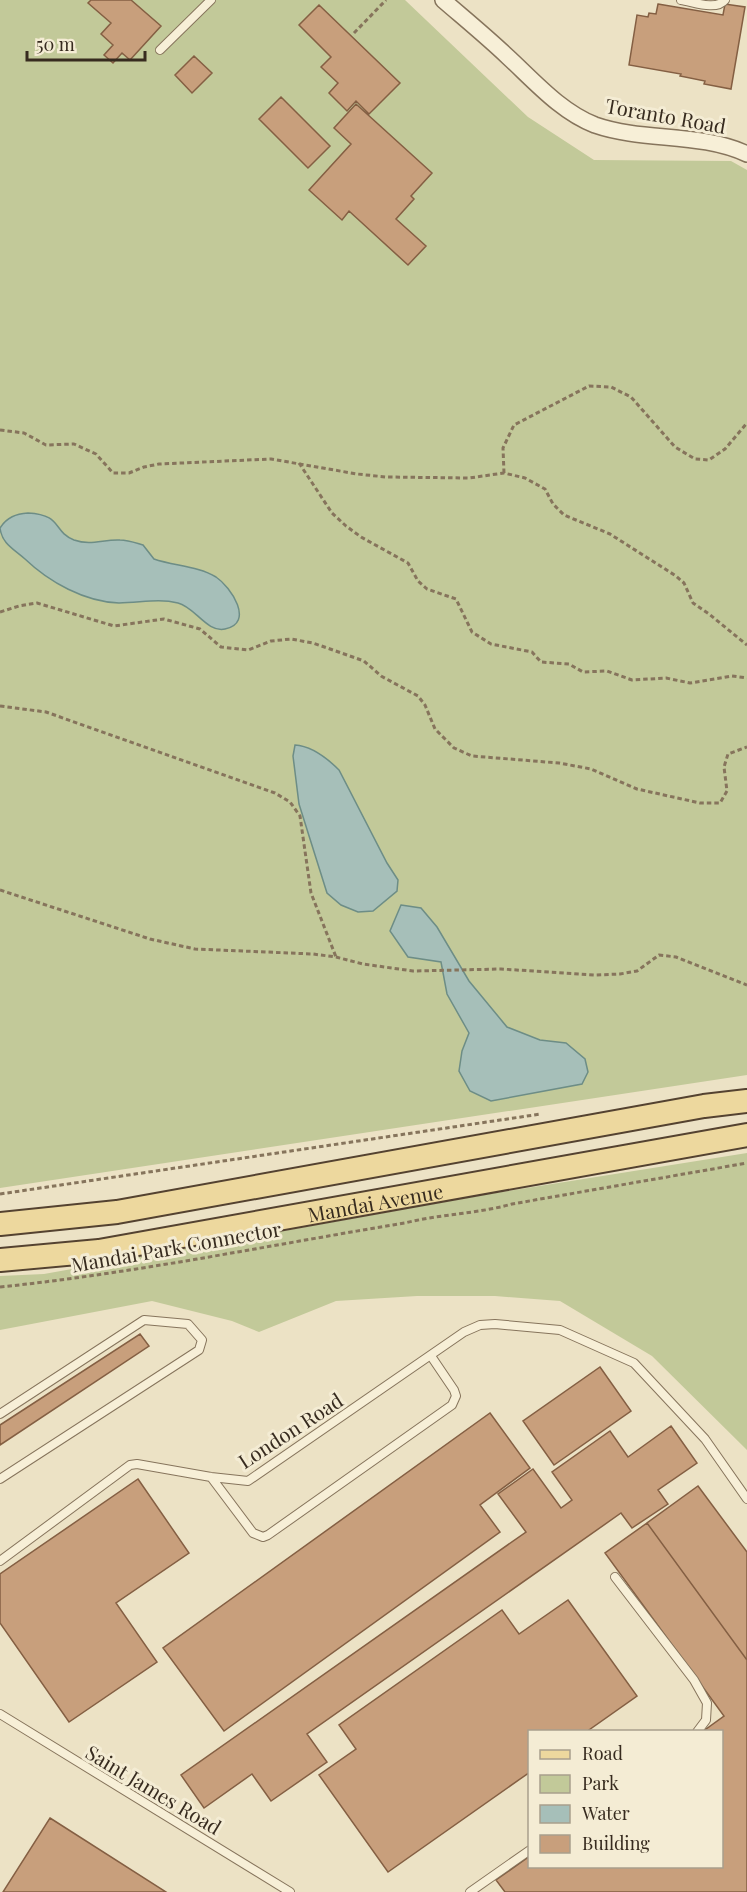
<svg xmlns="http://www.w3.org/2000/svg" width="747" height="1892" font-family="'Playfair Display',serif">
<rect width="100%" height="100%" fill="#ece2c5"/>
<path fill="#c2c999" d="M0,0H405L528,117L594,160L731,161L747,170V1075L0,1188Z
M747,1153V1450L652,1356L560,1301L495,1296H417L336,1301L259,1332L232,1321L152,1301L0,1330V1276L44,1274L489,1194Z"/>
<path fill="#a6bfb9" stroke="#6d8d86" stroke-width="1.5" d="M28,513C63,515 52,531 74,540C91,546 104,539 120,540C128,540 136,543 143,545L154,559C174,566 198,566 216,577C231,587 255,623 225,629C207,633 195,607 178,603C158,598 140,603 119,603C85,602 49,582 25,559C14,549 2,544 0,528C7,517 16,514 28,513Z
M295,745C312,746 327,758 339,770L387,863L398,880L397,891L373,911L358,912L341,905L327,893L299,804L293,756Z
M401,905L421,908L437,927L469,981L507,1027L540,1040L566,1043L585,1059L588,1072L582,1084L491,1101L470,1091L459,1071L462,1051L469,1033L447,994L441,962L408,957L390,931Z"/>
<path fill="#c89f7c" stroke="#845f43" stroke-width="1.5" d="M91,0H131L161,26L130,60L122,53L113,63L104,55L113,45L101,34L111,23L88,3Z
M658,4L723,15L725,4L745,7L731,89L704,84L705,81L680,76L681,74L629,65L637,15L648,17L649,13L656,14Z
M319,5L400,83L369,114L356,101L347,111L329,93L338,83L321,67L331,57L299,25Z
M194,56L212,73L192,93L175,75Z
M281,97L330,146L308,168L259,119Z
M356,104L432,173L411,196L414,199L396,219L426,246L408,265L349,211L342,220L309,190L351,144L334,128Z
M140,1334L149,1346L0,1445V1425Z
M600,1367L631,1411L554,1465L523,1421Z
M490,1413L530,1468L480,1505L500,1532L224,1731L163,1648Z
M671,1426L697,1463L658,1490L668,1504L632,1528L621,1513L307,1734L327,1762L271,1801L252,1774L204,1808L181,1775L526,1532L498,1494L533,1469L561,1508L572,1500L552,1472L610,1431L628,1457Z
M138,1479L189,1553L116,1603L157,1662L69,1722L0,1623V1574Z
M698,1486L747,1552V1660L647,1523Z
M647,1523L747,1660V1892H505L496,1880L530,1856V1866H722V1732H702L724,1716L605,1553Z
M568,1600L637,1696L586,1732H530V1772L388,1872L319,1775L356,1749L339,1725L502,1610L519,1634Z
M50,1818L166,1892H3Z"/>
<g fill="none" stroke-linecap="round" stroke-linejoin="round">
<defs>
<path id="service" d="M681,0C694,2 716,11 725,0
M160,50L211,0
M0,1414L144,1320L188,1324L202,1340L199,1350L0,1479
M211,1477L253,1533L263,1537L268,1535L452,1405L456,1396L454,1390L431,1356
M0,1561L130,1465L137,1464L211,1477L248,1481L464,1332L480,1325L495,1324L560,1330L634,1363L705,1439L747,1499
M615,1577L694,1680L707,1703L706,1720L697,1732
M0,1714L290,1892
M470,1892L530,1850"/>
<path id="minor" d="M443,0C465,19 487,37 508,57C534,81 561,112 595,125C644,142 699,132 747,154"/>
<g id="primary">
<path d="M0,1224L117,1212L704,1106L747,1101"/>
<path id="s1" d="M0,1260L99,1251L747,1135"/>
</g>
</defs>
<use href="#service" stroke="#86745c" stroke-width="10"/>
<use href="#minor" stroke="#86745c" stroke-width="18"/>
<use href="#primary" stroke="#544230" stroke-width="26"/>
<path stroke="#86745c" stroke-width="3" stroke-dasharray="4.5 3" stroke-linecap="butt" d="M354,33L386,0
M0,430L24,433L46,445L74,444L96,454L113,473H129L144,467L159,464L271,459L357,474L386,477L469,478L504,473L525,478L545,489L553,504L564,515L610,534L676,576L684,583L693,603L709,614L747,645
M299,463L332,513L346,526L361,537L408,563L418,581L427,589L456,599L472,632L491,644L532,652L541,662L569,664L583,672L607,671L632,680L666,678L690,683L732,676L747,678
M504,473L503,448L514,425L589,386L611,387L631,397L675,447L695,459L709,460L725,449L747,423
M0,612L19,606L37,603L114,626L164,619L200,629L221,647L248,650L271,641L291,639L313,643L364,661L381,676L418,696L425,705L435,729L454,748L472,756L559,763L591,769L637,789L700,803H720L727,791L724,767L728,754L747,747
M0,706L46,712L275,793L290,802L300,816L311,893L336,957
M0,890L150,939L195,949L313,954L336,957L363,964L413,971L501,969L595,975L620,974L637,971L659,955L676,957L747,985
M0,1194L541,1114
M0,1287C136,1273 270,1245 405,1223C440,1214 477,1214 512,1204L747,1163"/>
<use href="#service" stroke="#f7efd7" stroke-width="8"/>
<use href="#minor" stroke="#f7efd7" stroke-width="15"/>
<use href="#primary" stroke="#edd89e" stroke-width="22"/>
</g>
<g text-anchor="middle" dominant-baseline="central" stroke-width="6" stroke-linejoin="round" paint-order="stroke">
<g font-size="20" fill="#372b1f" stroke="#f4ecd4">
<text transform="translate(666 115) rotate(10)">Toranto Road</text>
<text stroke="none"><textPath href="#s1" startOffset="380">Mandai Avenue</textPath></text>
<text transform="translate(176 1246) rotate(-10)">Mandai Park Connector</text>
<text transform="translate(290 1430) rotate(-33)">London Road</text>
<text transform="translate(154 1789) rotate(31)">Saint James Road</text>
</g>
</g>
<rect x="528" y="1730" width="195" height="138" fill="#f4ecd4" stroke="#a89f8c" stroke-width="1.5"/>
<rect x="540" y="1750" width="30" height="9" fill="#edd89e" stroke="#a89f8c" stroke-width="1.5"/>
<text x="582" y="1760" font-size="18" fill="#372b1f">Road</text>
<rect x="540" y="1775" width="30" height="18" fill="#c2c999" stroke="#a89f8c" stroke-width="1.5"/>
<text x="582" y="1790" font-size="18" fill="#372b1f">Park</text>
<rect x="540" y="1805" width="30" height="18" fill="#a6bfb9" stroke="#a89f8c" stroke-width="1.5"/>
<text x="582" y="1820" font-size="18" fill="#372b1f">Water</text>
<rect x="540" y="1835" width="30" height="18" fill="#c89f7c" stroke="#a89f8c" stroke-width="1.5"/>
<text x="582" y="1850" font-size="18" fill="#372b1f">Building</text>
<path d="M27 51v9h118v-9" fill="none" stroke="#372b1f" stroke-width="3"/>
<text x="36" y="51" font-size="18" fill="#372b1f" stroke="#f4ecd4" stroke-width="4.5" paint-order="stroke">50 m</text>
</svg>
